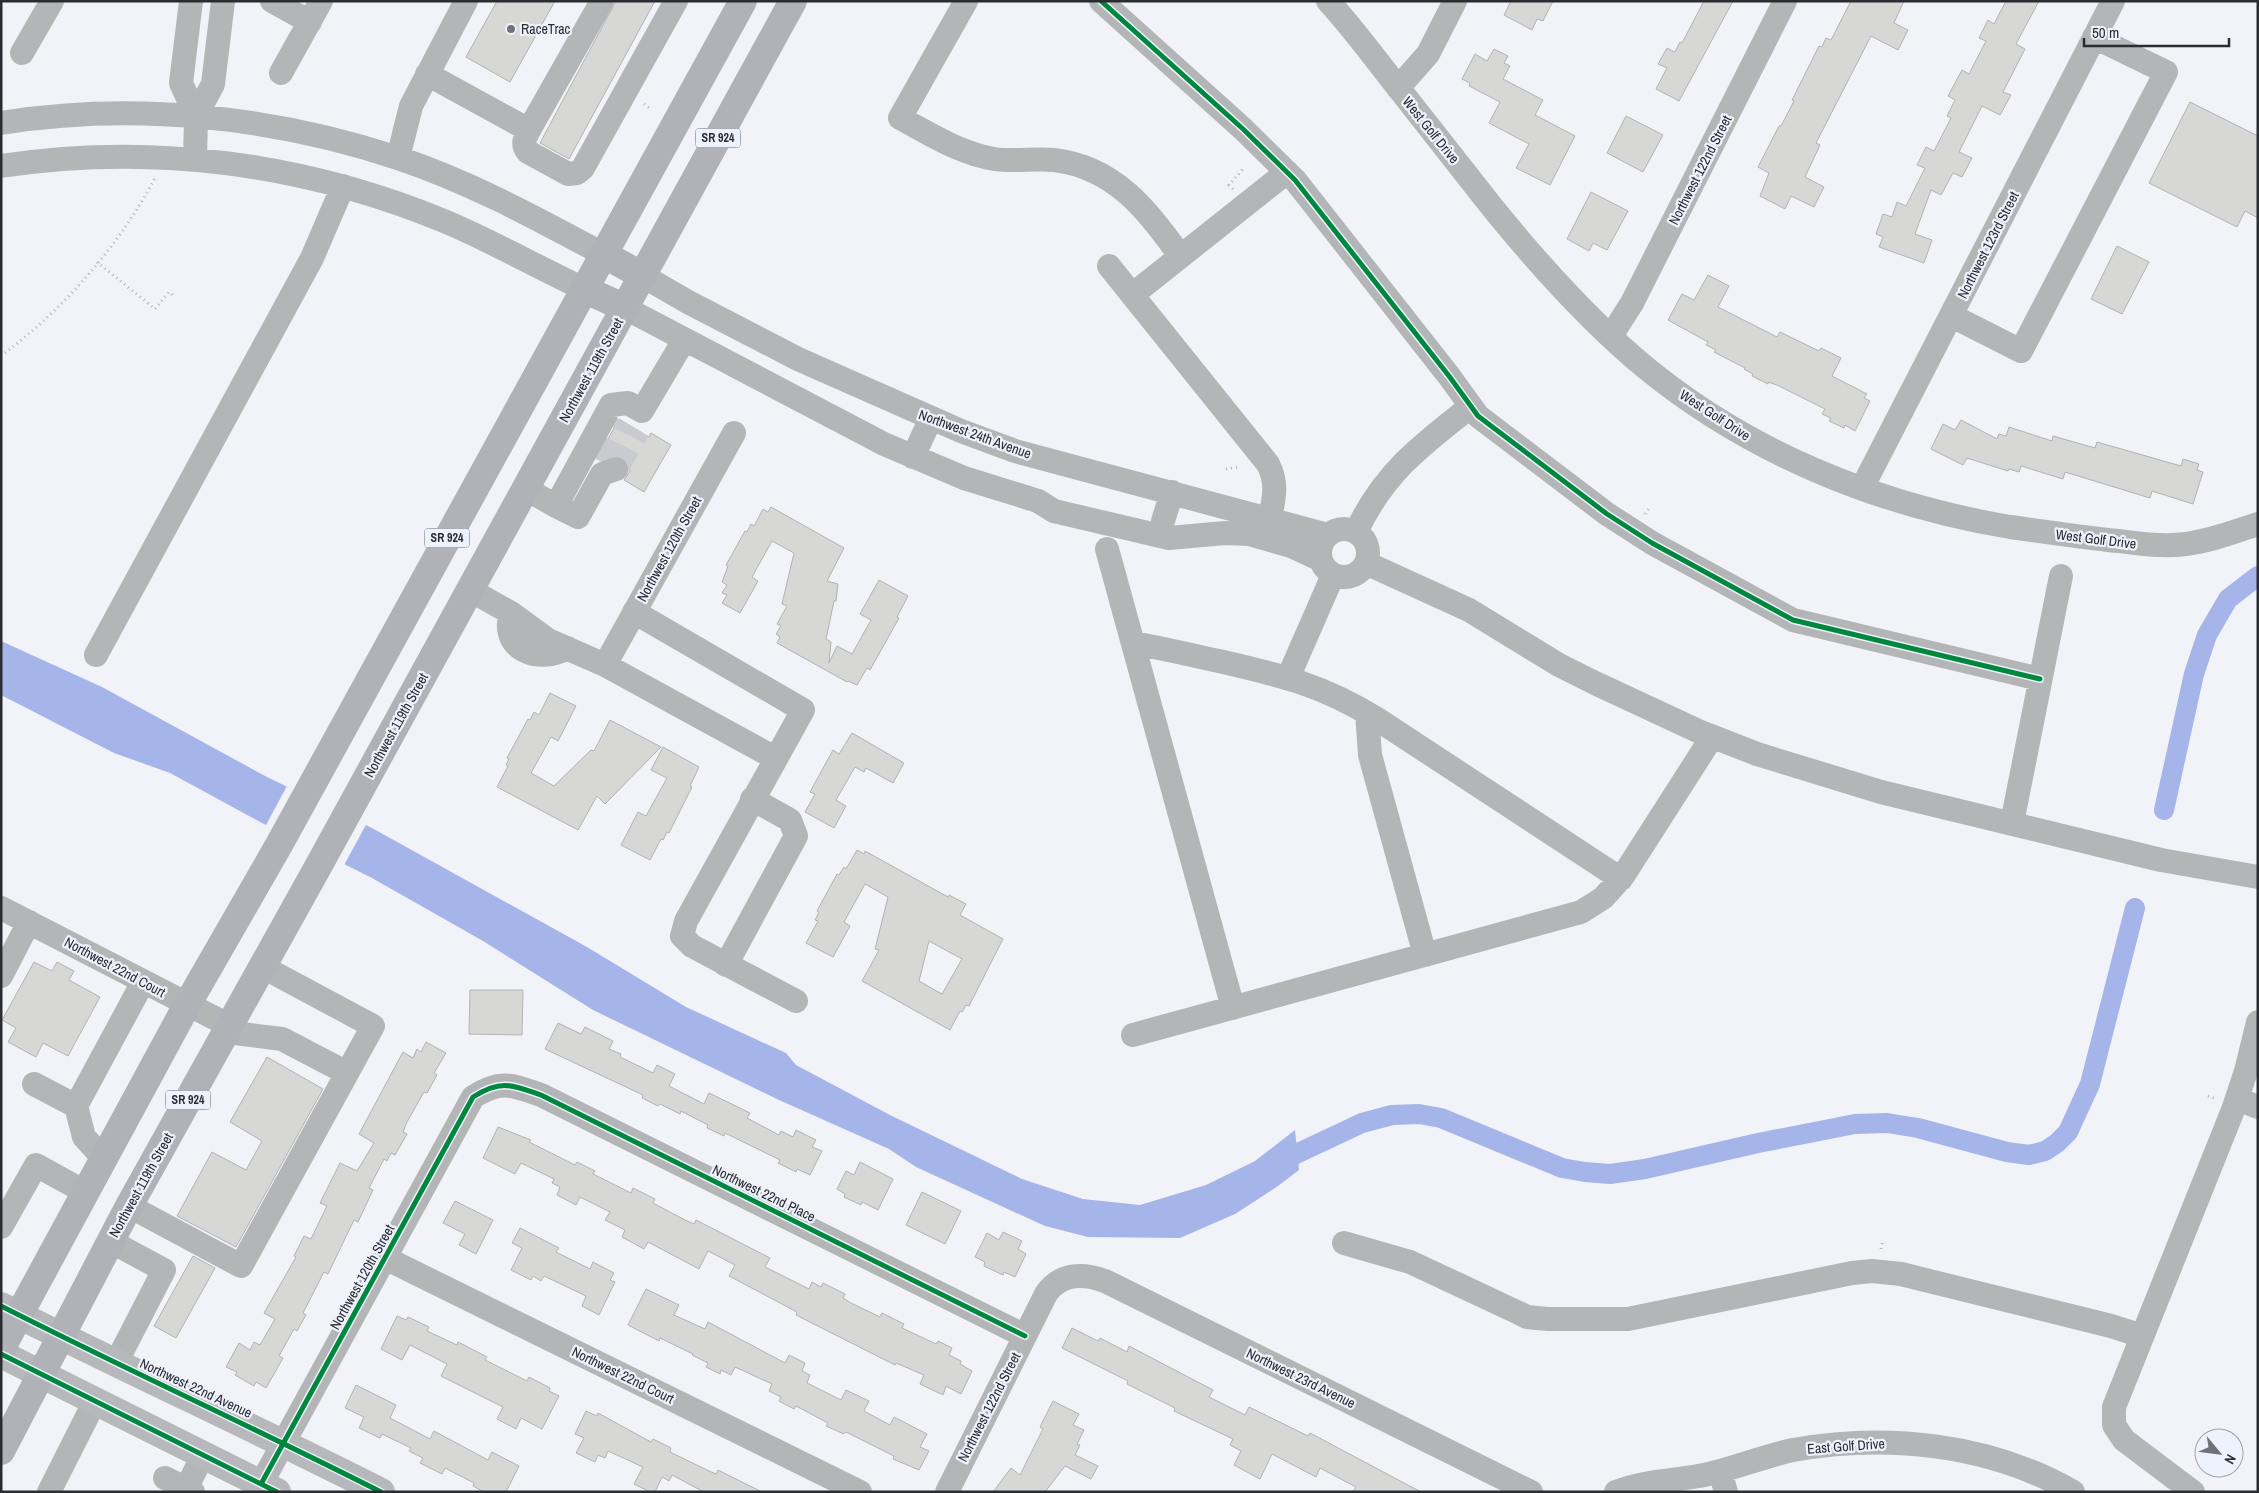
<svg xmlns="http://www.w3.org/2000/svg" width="2259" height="1493" font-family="'Archivo Narrow',sans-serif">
<rect width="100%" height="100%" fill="#f2f3f8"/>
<path fill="#a5b4e9" d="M1,641L102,687L267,777L372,828L587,947L686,1007L786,1053L796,1065L890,1115L1022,1179L1083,1199L1140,1205L1206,1185L1255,1161L1295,1130L1299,1170L1278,1186L1235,1214L1180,1238L1088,1237L1045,1226L916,1167L889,1149L779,1100L593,1010L483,941L372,878L262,823L170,773L114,753L1,695Z"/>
<path fill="#f2f3f8" d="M288,784L367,823L343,867L265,827Z"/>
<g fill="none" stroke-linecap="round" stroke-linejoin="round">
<path stroke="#a5b4e9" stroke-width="20" d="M2164,810L2194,674L2207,635L2228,599L2258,576
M1273,1168L1296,1154L1362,1123L1392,1115L1419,1114L1441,1118L1562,1168L1585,1172L1610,1174L1645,1169L1758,1143L1855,1124L1887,1123L1918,1128L2007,1152L2029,1155L2045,1151L2057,1143L2068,1132L2090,1084L2135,908"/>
</g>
<path fill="#d7d7d6" stroke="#b2b2b2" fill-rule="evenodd" d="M497,1H555L510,82L466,57Z
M616,1H655L569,159L540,143Z
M1511,1H1553L1543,21L1537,19L1532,30L1504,15Z
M1704,1H1733L1679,101L1656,89L1667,68L1658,64L1667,48L1675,52L1680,42L1682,43Z
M1851,1H1904L1894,23L1908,30L1898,50L1871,36L1816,143L1820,145L1805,177L1824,187L1814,207L1791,196L1785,209L1760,196L1769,173L1758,167L1779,126H1781L1794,101L1792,100L1819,46L1822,47L1826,38L1831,40Z
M2006,1H2039L2016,44L2025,49L2003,92L2011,95L2000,115L1982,106L1959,152L1972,158L1962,177L1953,173L1941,195L1931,190L1915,234L1932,240L1924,263L1879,247L1883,237L1876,234L1883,214L1892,217L1897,202L1906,206L1925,168L1917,165L1926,147L1934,151L1951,118L1947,116L1955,100L1948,96L1962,70L1969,74L1986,41L1979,38L1988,20L1994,24Z
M1494,49L1508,56L1504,63L1510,66L1503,79L1543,100L1535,115L1575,136L1550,185L1516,168L1529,144L1489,123L1500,102L1469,86L1470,83L1462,79L1475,54L1487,61Z
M2190,102L2258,136V218L2245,211L2237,227L2149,183Z
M1626,116L1663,135L1643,172L1607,153Z
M1591,192L1628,211L1607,250L1593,243L1589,251L1567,239Z
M2117,246L2149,262L2122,314L2091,299Z
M1708,275L1729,286L1718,307L1777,337L1780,332L1819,351L1821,348L1841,358L1832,376L1867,394L1864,398L1870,401L1855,431L1845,425L1844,428L1829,421L1831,418L1822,414L1825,409L1777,385L1768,382V384L1752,376L1753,374L1744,369L1745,368L1714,352L1716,350L1706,345L1708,342L1668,320L1682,294L1694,300Z
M619,419L649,437L651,433L671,445L644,492L624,480L630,471L629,464L624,458L618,455L600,460L597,459Z
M1961,420L1997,439L1999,434L2006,436L2009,427L2052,441L2053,436L2095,448L2097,442L2181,466L2183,459L2199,464L2197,470L2203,472L2193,504L2152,491L2150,498L2065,472L2063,479L2021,466L2019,472L2009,469L2008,471L1967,458L1963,465L1931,449L1943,424L1955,430Z
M771,507L844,548L827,581L838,584L836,601H834L826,639L831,642L829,663L837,646L852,654L871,620L860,614L879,580L908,596L897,617L899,618L870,670L867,668L857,685L848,681L847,682L777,643L780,637L776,634L781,626L777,624L787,606L782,604L794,553L772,541L752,577L758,581L740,613L722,603L727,595L722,593L727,585L722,582L728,566L726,565L745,531L747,532L751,524L754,526L763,509L768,512Z
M550,693L576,706L558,741L551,737L531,773L554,786L591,750L594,751L610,720L661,747L605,804L597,796L578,830L497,787L508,766L506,765L509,759L507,758L528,719L530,720L534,712L539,715Z
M852,733L904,763L893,783L866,768L864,772L855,767L836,800L846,806L834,828L805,812L815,794L810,792L833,750L839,754Z
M663,747L699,767L690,786L692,787L669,833L667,832L663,840L661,839L650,860L621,845L638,812L646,816L667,778L651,770Z
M857,850L864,854L865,851L948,897L949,895L966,904L960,915L1003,939L969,1006L966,1005L962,1012L960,1011L950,1030L862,981L879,950L875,949L888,897L865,884L844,922L850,926L833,957L806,943L818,921L815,920L819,912L817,911L837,874L839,875L844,867L846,869ZM929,941L962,959L942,994L919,981Z
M34,962L52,971L57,962L74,971L69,980L100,997L68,1056L43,1043L36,1057L8,1042L16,1028L2,1020Z
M470,990H523L522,1035L469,1034Z
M558,1023L581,1034L585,1027L613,1041L609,1049L621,1054L620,1057L653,1073L657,1065L675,1074L669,1086L704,1104L709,1093L750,1113L747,1118L779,1135L781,1131L793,1137L796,1130L816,1140L812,1147L822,1151L810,1175L797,1169L796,1172L778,1163L780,1160L725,1133L724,1136L707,1128L708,1125L681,1111L680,1114L660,1104L658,1106L642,1098L643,1095L545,1049Z
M426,1042L446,1053L434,1073L437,1075L427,1093L424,1092L407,1122L403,1132L407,1134L395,1155L391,1153L387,1161L384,1159L369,1188L373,1190L358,1222L354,1220L328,1274L324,1272L303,1313L306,1315L297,1331L294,1329L279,1356L283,1358L266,1388L256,1382L254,1386L235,1375L237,1372L226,1367L239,1343L250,1350L254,1342L260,1345L275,1319L264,1313L296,1257L294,1256L304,1236L311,1239L327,1206L320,1203L340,1163L357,1171L374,1143L359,1134L403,1052L413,1058L417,1049L421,1052Z
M267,1057L323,1089L236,1247L177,1216L212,1152L246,1170L262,1141L230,1122Z
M498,1127L531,1140L529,1142L575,1165L577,1162L595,1171L593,1174L631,1193L633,1188L655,1199L653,1203L685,1220L694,1224L696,1220L770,1258L765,1267L809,1289L812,1282L821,1287L823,1283L845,1294L843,1298L851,1303L880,1317L882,1313L904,1324L902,1328L936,1344L938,1341L952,1348L949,1355L961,1361L960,1364L972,1371L961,1394L946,1386L943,1395L920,1384L924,1375L896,1363L895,1365L796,1315L797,1312L729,1276L735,1265L708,1251L699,1269L648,1242L644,1249L622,1237L625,1230L605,1220L610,1212L580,1197L576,1205L557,1195L560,1187L552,1183L554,1179L521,1163L515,1174L483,1158Z
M860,1162L893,1179L878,1210L862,1202L861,1205L844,1197L845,1194L837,1189L846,1171L854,1175Z
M922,1192L961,1211L945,1244L906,1225Z
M455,1201L493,1220L476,1254L459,1245L465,1234L443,1223Z
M520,1228L559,1248L556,1252L590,1269L593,1262L614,1273L610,1280L615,1282L599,1315L582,1306L586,1296L544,1276L541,1281L533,1276L531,1280L511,1270L522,1248L512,1243Z
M1003,1232L1022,1241L1018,1249L1026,1254L1015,1277L1004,1272L1003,1275L984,1266L985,1262L975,1257L987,1233L999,1240Z
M193,1256L215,1268L176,1338L154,1326Z
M646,1289L679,1305L674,1315L705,1329L708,1322L785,1363L789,1355L805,1363L802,1371L810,1375L807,1383L841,1400L846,1390L869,1401L864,1411L890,1425L894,1417L927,1434L920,1447L929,1451L919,1470L893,1459L894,1456L846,1432L844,1434L826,1426L828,1423L796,1406L794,1409L779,1401L781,1397L769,1391L772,1384L735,1367L731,1375L721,1370L720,1374L706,1367L708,1363L692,1355L693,1354L660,1338L659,1341L628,1325Z
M397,1316L406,1320L408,1317L429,1327L427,1331L457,1345L458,1342L487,1357L485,1360L527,1381L529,1377L550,1388L549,1391L559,1396L542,1429L521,1418L516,1429L497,1419L503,1407L441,1376L447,1364L410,1345L402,1360L381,1349Z
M1072,1328L1098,1341L1100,1338L1127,1352L1129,1346L1213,1390L1209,1397L1245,1415L1249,1407L1308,1436L1310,1433L1421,1492H1353L1356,1487L1320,1468L1316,1477L1272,1454L1260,1479L1234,1465L1241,1451L1230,1445L1233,1439L1174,1411L1175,1408L1127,1384L1128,1381L1062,1348Z
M356,1385L396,1405L390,1418L430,1439L434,1431L488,1460L492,1452L519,1466L506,1492H484L473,1486L474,1483L445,1468L442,1474L420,1463L423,1458L409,1451L411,1448L382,1434L380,1438L359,1428L364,1417L345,1408Z
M1053,1401L1079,1414L1073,1425L1084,1430L1077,1444L1080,1445L1075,1455L1098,1466L1091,1479L1065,1466L1045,1492H993L1011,1468L1020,1475L1043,1429L1040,1427Z
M586,1411L597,1416L598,1413L651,1442L653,1439L671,1448L670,1452L707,1470L716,1474L718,1470L762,1492H704L672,1475L669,1481L662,1477L655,1492H650L634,1484L643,1467L608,1451L605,1458L598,1455L595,1462L576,1453L584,1438L575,1434Z"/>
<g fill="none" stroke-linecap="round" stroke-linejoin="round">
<path stroke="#cacbd0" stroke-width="24" stroke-dasharray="24 12" stroke-linecap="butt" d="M600,461L622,421
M616,469L638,430"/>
<path stroke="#b3b4b7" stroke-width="3" stroke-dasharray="1 4" stroke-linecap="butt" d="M644,104L651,109
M1233,189L1229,185L1243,169
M97,262L155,309L169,292L175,297
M1,356C63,310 119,246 155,178
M1226,469L1239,467
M1645,514L1650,507
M2208,1096L2216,1099
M1881,1249L1883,1241"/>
<path stroke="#b4b5b7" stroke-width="24" d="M191,1L181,83L196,116L195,159
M272,1L310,22
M966,1L900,118C930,134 959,153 994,159C1014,162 1034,158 1054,160C1114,167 1148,210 1180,256
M1101,1L1243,129L1295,180L1449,376L1478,416L1607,514L1652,543L1793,620L2040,679
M1328,1C1354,29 1376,60 1400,90C1431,129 1461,168 1492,207C1539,265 1589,321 1646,368C1750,453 1878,505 2010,527C2046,532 2082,537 2118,541C2141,544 2163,547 2186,544C2210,541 2234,532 2258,524
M22,53L52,1
M281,73L321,1
M427,74L529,130L602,1
M1398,88L1428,54L1455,1
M196,116L213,84L223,1
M1,123C133,102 271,116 398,158C470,182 536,218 603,254
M529,130C525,139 521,144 528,152L568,174L577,173L583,168L676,1
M398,158L411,106L466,1
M1,166C151,143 303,163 444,221C492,241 537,267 584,289
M1109,266L1268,464C1278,483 1274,498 1270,518
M643,276L688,302L798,359L961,431L1015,451L1328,535
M1132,295L1287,172
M625,308L884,444L964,478L1038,501L1054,511L1169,538L1225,533L1249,534L1291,546L1321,560
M1952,316L2021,351L2166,72L2094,37
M1611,336L1632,303L1785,1
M913,457L931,418
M1862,488L2113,1
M526,489L556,506L611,405L628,403L642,411L684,340
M556,506L578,517L602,474L616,469
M1163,521L1172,492
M1320 553a24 24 0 1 1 48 0a24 24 0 1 1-48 0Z
M1356,532C1383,474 1421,445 1470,407
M1107,549L1233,1008
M1366,563L1469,610L1559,665L1595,683L1698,731L1757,754L1881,792L2161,860L2258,877
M470,590L511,613L548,640L605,665L775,758
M634,612L803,710L686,921L682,936L692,946L796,1001
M511,613C499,649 539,665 567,648
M1133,643C1162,648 1190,655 1219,661C1280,675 1323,685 1377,719L1621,879
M96,655L312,258L343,186
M605,665L734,433
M1288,678L1333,575
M1367,713L1370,755L1425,955
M2012,823L2061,576
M1,908L230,1026
M726,965L796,836L790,820L752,799
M1,976L29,922
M226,1032L282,1039L347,1073
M1133,1035L1581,912L1603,898L1623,876L1712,737
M34,1084L76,1106
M2237,1099L2258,1107
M104,1159L84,1137L76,1106L143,982
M129,1206L241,1266L373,1026L263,967
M1,1227L36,1165L85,1192
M110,1241L164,1270L116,1363
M1344,1243L1410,1262L1519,1313L1527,1317L1548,1319H1628L1852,1273L1872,1271L1901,1274L2111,1326L2142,1336
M385,1258L860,1492
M1720,1471L1726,1492
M165,1478L193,1492
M261,1484L473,1097C501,1079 512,1085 541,1095L1025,1336
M186,1489L203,1455
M49,1492L95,1401
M947,1492L1046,1294C1060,1273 1083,1273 1105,1281L1531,1492
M1616,1492C1646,1480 1678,1481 1709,1474C1738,1467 1765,1456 1793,1450C1887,1433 1990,1444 2073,1492
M2193,1492L2124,1440L2114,1425V1407L2233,1110L2246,1071L2258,1022"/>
<path stroke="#b6b8bc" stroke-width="28" d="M1,1306C127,1370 255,1428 381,1492
M1,1354L277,1492"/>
<path stroke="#b1b2b7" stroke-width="28" d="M603,254L643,276
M584,289L625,308
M1,1350L19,1315L187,1005L280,843L743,1
M1,1451L129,1206L319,865L793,1"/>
<defs>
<path id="cycleway" d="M1101,1L1243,129L1295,180L1449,376L1478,416L1607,514L1652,543L1793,620L2040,679
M1,1306C127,1370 255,1428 381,1492
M1,1354L277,1492
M261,1484L473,1097C501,1079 512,1085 541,1095L1025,1336"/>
</defs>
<use href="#cycleway" stroke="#eef2fc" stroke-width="8"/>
<use href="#cycleway" stroke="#00873e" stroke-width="5"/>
</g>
<circle fill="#707277" stroke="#eef2fc" stroke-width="2" cx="511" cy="29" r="5"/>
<g text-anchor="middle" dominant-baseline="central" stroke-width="4.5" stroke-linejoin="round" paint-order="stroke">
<g fill="#eef2fc" stroke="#65676f" stroke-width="1">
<rect x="695.5" y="128.5" width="45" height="19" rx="4"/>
<rect x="424.5" y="528.5" width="45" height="19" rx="4"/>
<rect x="165.5" y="1090.5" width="45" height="19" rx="4"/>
</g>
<g font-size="12" font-weight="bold" fill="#2a2c32">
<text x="718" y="138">SR 924</text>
<text x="447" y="538">SR 924</text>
<text x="188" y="1100">SR 924</text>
</g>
<g font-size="14" fill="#2a2c32" stroke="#eef2fc" text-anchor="start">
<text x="521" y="29">RaceTrac</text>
</g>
<g font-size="14" fill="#2a2c32" stroke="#eef2fc">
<text transform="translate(1431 130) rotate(51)">West Golf Drive</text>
<text transform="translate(1700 170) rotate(-63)">Northwest 122nd Street</text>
<text transform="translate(1988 245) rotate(-63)">Northwest 123rd Street</text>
<text transform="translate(591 370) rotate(-61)">Northwest 119th Street</text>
<text transform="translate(1715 415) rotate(33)">West Golf Drive</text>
<text transform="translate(975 434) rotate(20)">Northwest 24th Avenue</text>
<text transform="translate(2096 539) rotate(7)">West Golf Drive</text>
<text transform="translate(669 549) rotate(-61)">Northwest 120th Street</text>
<text transform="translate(396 725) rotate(-61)">Northwest 119th Street</text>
<text transform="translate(115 967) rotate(28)">Northwest 22nd Court</text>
<text transform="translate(141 1185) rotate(-61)">Northwest 119th Street</text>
<text transform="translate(764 1193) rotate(26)">Northwest 22nd Place</text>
<text transform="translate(362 1277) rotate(-61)">Northwest 120th Street</text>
<text transform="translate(623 1375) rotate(26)">Northwest 22nd Court</text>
<text transform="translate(1301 1378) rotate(26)">Northwest 23rd Avenue</text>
<text transform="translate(196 1388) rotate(25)">Northwest 22nd Avenue</text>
<text transform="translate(989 1407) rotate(-63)">Northwest 122nd Street</text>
<text transform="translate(1846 1446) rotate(-4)">East Golf Drive</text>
</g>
</g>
<rect width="2259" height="1493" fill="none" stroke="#2a2c32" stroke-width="5"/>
<g transform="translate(2219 1453) rotate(119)"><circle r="24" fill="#eef2fc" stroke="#a0a3ab"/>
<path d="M0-4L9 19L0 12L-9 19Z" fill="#707277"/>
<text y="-8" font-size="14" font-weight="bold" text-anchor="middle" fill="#2a2c32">N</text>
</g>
<path d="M2084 38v8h145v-8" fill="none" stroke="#2a2c32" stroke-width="2.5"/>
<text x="2092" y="38" font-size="15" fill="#2a2c32" stroke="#eef2fc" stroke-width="4" paint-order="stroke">50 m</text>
</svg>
